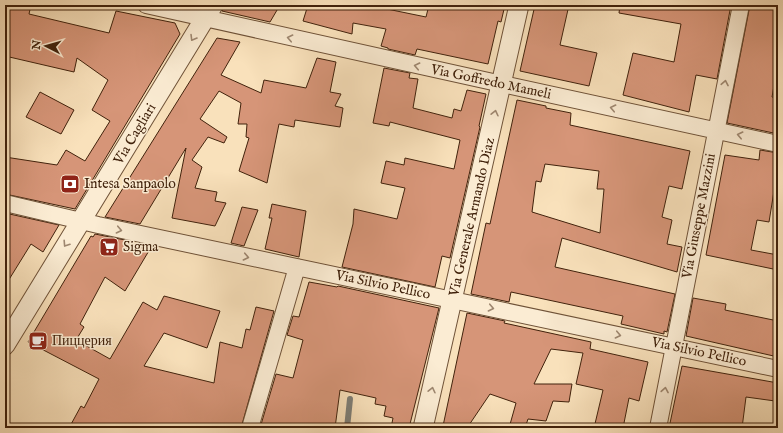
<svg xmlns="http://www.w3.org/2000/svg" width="783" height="433" font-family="'IM FELL English',serif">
<rect width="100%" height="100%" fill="#f9e1bb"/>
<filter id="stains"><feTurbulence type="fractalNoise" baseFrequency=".005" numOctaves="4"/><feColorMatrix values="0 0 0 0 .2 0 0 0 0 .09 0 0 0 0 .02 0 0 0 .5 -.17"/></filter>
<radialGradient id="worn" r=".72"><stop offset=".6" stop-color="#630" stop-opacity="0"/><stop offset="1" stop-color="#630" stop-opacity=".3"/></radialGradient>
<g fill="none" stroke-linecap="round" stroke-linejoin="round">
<path stroke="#7c7d76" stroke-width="6" d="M347,428L350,399"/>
</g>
<path fill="#d69578" stroke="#41220c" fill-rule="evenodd" d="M5,5H31L29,14L109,33L116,11L175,23L180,34L75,209L5,194V157L57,165L66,150L85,161L110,121L92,110L108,80L77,58L74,72L5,56Z
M224,5H280L270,22L222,11Z
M308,5H388L387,9L426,17L429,5H505L501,22L498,21L488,64L417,49L415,55L388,49V48L381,46L386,29L353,23L352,34L303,21Z
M535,5H569L560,45L597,53L589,86L520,71Z
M620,5H731L717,79L696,75L689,112L623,95L633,53L674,62L681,24L619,13Z
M750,5H776L775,13L778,14V63L772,97L778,98V134L727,123Z
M217,38L240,42L221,75L261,93L264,80L306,88L317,58L336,62L330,92L341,94L335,106L343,108L340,127L295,120L294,127L279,124L267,183L239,171L249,138L246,137L247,124H238L241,103L219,91L200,119L227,137L224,143L208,137L192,160L202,167L195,188L217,192L215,201L226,203L215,226L172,218L186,148L140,224L105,217Z
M384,68L410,73L409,78L418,79L413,108L452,118L454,109L461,111L467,90L486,94L479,126L480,127L450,258L442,256L435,287L342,267L353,224L354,209L397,219L405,188L381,183L386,161L404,165L405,158L454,169L460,140L390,122L389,126L373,123Z
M40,92L74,110L61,134L26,117Z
M517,100L546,106V108L571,113L570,125L690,151L682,189L669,186L662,217L672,220L667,244L682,247L677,272L562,238L555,267L675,294L667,332L664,331V334L621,324L623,316L511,292L509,302L471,294L486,223L490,224ZM545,164L599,171L597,189H604L600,233L532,212L536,181L541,182Z
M760,150L778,153V192L774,191L769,222L757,220L751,250L778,255V270L706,255L725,155L759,160Z
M272,204L306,211L299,257L265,249L272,218H269Z
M242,207L258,210L244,246L231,243Z
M5,213L59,225L43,252L31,244L5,286Z
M95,234L130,241L128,244L150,249L125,291L105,277L80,324L84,327L76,340L110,359L143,302L157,310L164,296L220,311L207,348L164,333L144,366L214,383L220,342L242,348L246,329L250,330L256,307L274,311L241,428H69L81,406L84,408L99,379L28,342L91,236L93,237Z
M309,282L337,287L338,286L439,308L409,428H391L393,418L384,416L386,406L375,404L376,398L340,390L335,428H316L301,425L288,428H260L276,374L293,378L303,340L287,335L293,316L299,317Z
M693,298L726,304L725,310L778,321V357L686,336Z
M467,313L505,321L504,323L591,342L590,349L648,362L639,401L629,398L623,428H594L603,390L576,384L583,353L551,349L534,384H572L569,402L553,401L546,421L528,419L525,428H509L516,403L490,394L467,428H457L443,426Z
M682,366L778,383V393L775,401L746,397L742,428H669Z"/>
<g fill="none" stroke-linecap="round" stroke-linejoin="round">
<defs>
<path id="minor" d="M146,5L502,84L778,144
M5,203L98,225L778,369
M250,428L297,267
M658,428L741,5"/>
<path id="tertiary" d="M5,345L213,5
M423,428L519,5"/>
</defs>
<use href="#minor" stroke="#6f5238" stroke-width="18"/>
<use href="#tertiary" stroke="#6f5238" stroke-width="21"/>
<use href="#minor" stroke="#fbecd3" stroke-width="16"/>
<use href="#tertiary" stroke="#fbecd3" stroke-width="19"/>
</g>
<defs><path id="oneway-chevron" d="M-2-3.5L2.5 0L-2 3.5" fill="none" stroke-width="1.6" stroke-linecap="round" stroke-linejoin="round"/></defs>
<g stroke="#9e8770">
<use href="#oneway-chevron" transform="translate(193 38) rotate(121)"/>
<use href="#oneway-chevron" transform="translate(290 38) rotate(-168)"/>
<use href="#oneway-chevron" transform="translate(417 66) rotate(-168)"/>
<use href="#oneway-chevron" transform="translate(725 83) rotate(-79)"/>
<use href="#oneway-chevron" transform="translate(613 108) rotate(-168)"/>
<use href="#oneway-chevron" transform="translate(495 113) rotate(-77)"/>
<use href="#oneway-chevron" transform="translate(740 135) rotate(-167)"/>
<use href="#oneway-chevron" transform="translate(119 230) rotate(12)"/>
<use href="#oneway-chevron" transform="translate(66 244) rotate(123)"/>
<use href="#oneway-chevron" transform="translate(246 257) rotate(12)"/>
<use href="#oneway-chevron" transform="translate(491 308) rotate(12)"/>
<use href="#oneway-chevron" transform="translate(618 335) rotate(12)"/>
<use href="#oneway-chevron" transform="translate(432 390) rotate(-77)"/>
<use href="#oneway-chevron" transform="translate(665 390) rotate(-80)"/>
</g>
<defs>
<symbol id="bank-square" viewBox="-11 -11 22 22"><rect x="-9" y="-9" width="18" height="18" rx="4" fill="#8f2418" stroke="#fbecd3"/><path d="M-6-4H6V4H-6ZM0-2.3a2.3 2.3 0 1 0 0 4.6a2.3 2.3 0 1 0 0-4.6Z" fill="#fff"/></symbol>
<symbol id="supermarket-square" viewBox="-11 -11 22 22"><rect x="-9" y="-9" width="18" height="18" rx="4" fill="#8f2418" stroke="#fbecd3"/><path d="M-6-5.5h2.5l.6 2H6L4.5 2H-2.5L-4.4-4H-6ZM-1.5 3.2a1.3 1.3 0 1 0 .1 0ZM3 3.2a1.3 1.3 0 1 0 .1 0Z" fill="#fff"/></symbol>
<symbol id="cafe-square" viewBox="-11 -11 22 22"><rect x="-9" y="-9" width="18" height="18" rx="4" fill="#8f2418" stroke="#fbecd3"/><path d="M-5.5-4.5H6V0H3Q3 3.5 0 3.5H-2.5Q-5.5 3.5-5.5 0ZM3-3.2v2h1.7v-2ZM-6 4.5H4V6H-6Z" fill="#fff"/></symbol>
</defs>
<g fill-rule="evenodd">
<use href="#bank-square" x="59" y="173" width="22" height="22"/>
<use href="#supermarket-square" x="98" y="236" width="22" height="22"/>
<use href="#cafe-square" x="27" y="330" width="22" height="22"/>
</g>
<g text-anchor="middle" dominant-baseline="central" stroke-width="3" stroke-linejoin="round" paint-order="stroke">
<g font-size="14" fill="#41220c" stroke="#fbecd3">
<text transform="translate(491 82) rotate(12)">Via Goffredo Mameli</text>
<text transform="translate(135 134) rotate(-59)">Via Cagliari</text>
<text transform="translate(699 216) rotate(-79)">Via Giuseppe Mazzini</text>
<text transform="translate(472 217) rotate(-77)">Via Generale Armando Diaz</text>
<text transform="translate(383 285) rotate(12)">Via Silvio Pellico</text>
<text transform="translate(699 352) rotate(12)">Via Silvio Pellico</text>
</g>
<g font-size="14" fill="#41220c" stroke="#fbecd3" text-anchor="start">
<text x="84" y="184">Intesa Sanpaolo</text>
<text x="123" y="247">Sigma</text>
<text x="52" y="341">Пиццерия</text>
</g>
</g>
<rect width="783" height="433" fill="none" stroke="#f9e1bb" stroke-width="20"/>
<rect x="6" y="6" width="771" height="421" fill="none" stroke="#41220c" stroke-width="2"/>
<rect x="10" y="10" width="763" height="413" fill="none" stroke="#41220c"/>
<g transform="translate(46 46) rotate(276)" stroke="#fbecd3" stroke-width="3" paint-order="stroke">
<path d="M0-3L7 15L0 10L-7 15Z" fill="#41220c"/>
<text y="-6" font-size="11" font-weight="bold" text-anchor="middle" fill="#41220c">N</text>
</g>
<rect width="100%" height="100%" filter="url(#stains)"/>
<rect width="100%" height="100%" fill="url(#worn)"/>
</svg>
